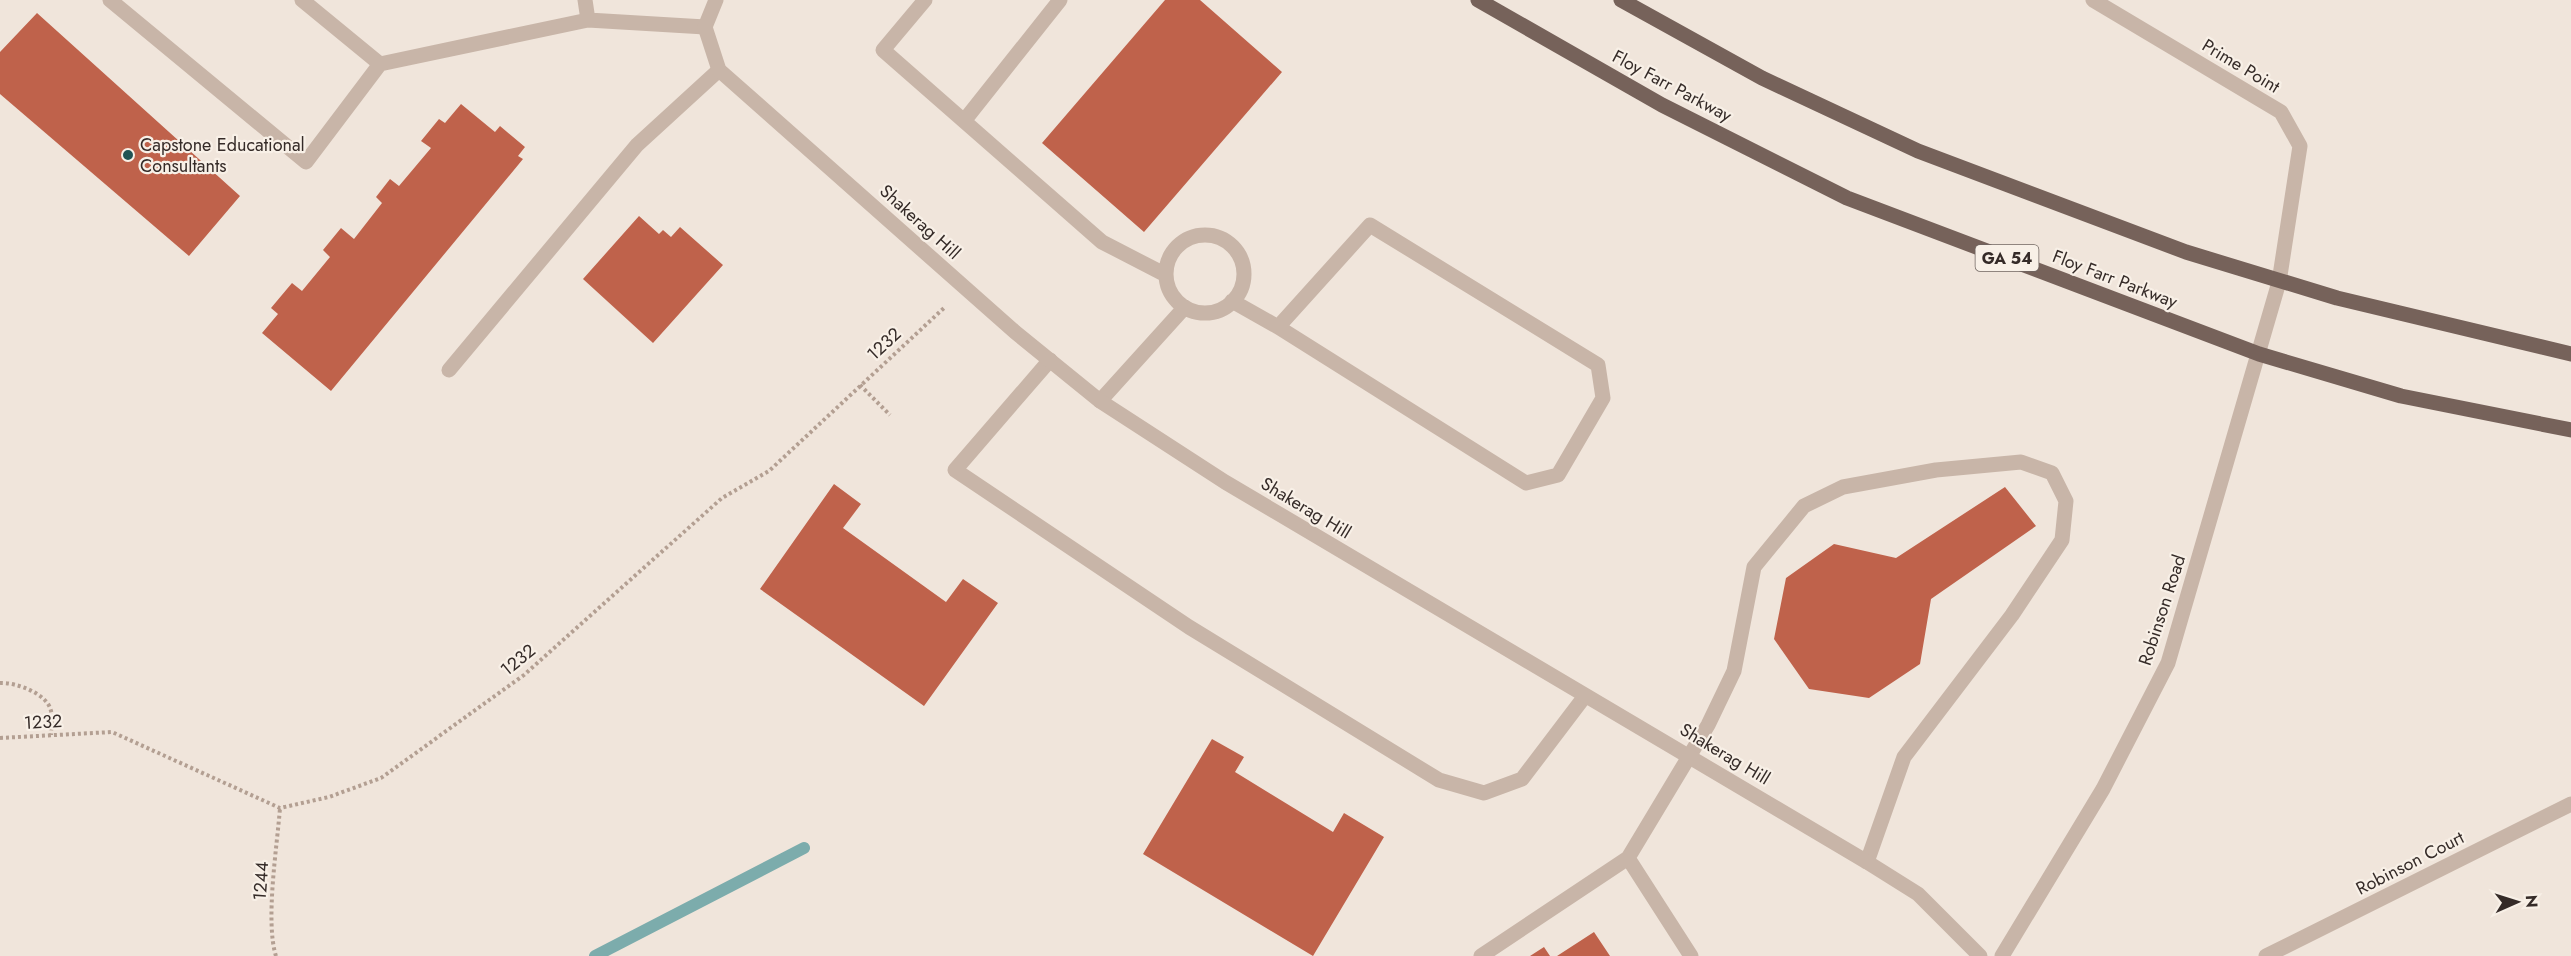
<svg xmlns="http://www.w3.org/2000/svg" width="2571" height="956" font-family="Jost,sans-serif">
<rect width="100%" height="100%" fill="#f0e5db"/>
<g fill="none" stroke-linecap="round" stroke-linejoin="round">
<path stroke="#7cacac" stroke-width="12" d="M595,956L804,848"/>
</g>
<path fill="#bf624b" d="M1165,0H1200L1282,72L1144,232L1042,143Z
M37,13L240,196L189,256L0,94V52Z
M461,104L495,132L500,126L525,147L518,156L523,159L331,391L262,333L278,314L271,308L292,283L302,291L330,257L323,250L341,228L354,239L382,203L376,197L390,179L399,186L431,148L421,141L439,119L445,123Z
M639,216L659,234L663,230L671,237L680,227L723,265L653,343L583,279Z
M834,484L861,504L843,528L946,602L963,579L998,603L924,706L760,589Z
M2005,487L2036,526L1931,599L1920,664L1869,698L1809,689L1774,639L1786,578L1834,544L1896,558Z
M1212,739L1244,757L1235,772L1333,832L1344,813L1384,837L1313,956L1143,854Z
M1594,932L1610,956H1557Z
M1544,947L1550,956H1530Z"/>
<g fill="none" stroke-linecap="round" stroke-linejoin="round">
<path stroke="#b39f92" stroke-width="4" stroke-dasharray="3 3" stroke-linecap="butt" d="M860,385L890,415
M0,683C16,682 48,694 51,711C53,719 51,728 51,735
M0,738L112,732L280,808L329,797L381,778L524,675L722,498L769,471L945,307
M276,956C265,922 277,847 280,808"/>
<path stroke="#c8b5a8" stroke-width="15" d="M110,0L306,162L380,64L588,20
M302,0L380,64
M585,0L588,20L705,27
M925,0L883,50L1102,242L1166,275
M964,121L1060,0
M1166 274a39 39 0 1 1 78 0a39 39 0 1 1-78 0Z
M1232,301L1278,327L1526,483L1558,475L1603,398L1598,365L1370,225L1278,327
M1050,360L955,470L1189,627L1439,780L1484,793L1522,779L1585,696
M449,370L637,145L719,70
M1100,401L1185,307
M1628,858L1691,956
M1481,956L1628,858L1708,725L1734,671L1754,567L1804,506L1843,487L1936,470L2021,462L2052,473L2066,501L2062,540L2012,615L1904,757L1867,862"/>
<path stroke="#c8b5a8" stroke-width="15" d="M716,0L705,27L719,70L1015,332L1100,401L1225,482L1867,862L1918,894L1980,956
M2093,0L2281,112L2300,146L2279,282
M2266,956L2571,804"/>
<path stroke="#c8b5a8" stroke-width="15" d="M2002,956L2103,789L2168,663L2279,282"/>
<path stroke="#76625a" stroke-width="15" d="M1478,0L1662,105L1847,198L2259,354L2401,396L2571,430
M1621,0L1762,78L1918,151L2186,252L2337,298L2571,354"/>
</g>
<circle fill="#205354" stroke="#f8f0e7" stroke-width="2" cx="128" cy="155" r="6"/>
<g text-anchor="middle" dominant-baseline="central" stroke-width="4.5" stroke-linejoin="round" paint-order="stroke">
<rect fill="#f8f0e7" stroke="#706661" stroke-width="1.5" x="1975.5" y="245" width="63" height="26" rx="4.5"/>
<g font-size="16" font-weight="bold" fill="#352b28">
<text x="2007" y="258">GA 54</text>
</g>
<g font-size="18" fill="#352b28" stroke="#f8f0e7">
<text transform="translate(2241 66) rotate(31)">Prime Point</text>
<text transform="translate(1672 86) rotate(28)">Floy Farr Parkway</text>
<text transform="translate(920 222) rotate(42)">Shakerag Hill</text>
<text transform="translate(2115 279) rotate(21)">Floy Farr Parkway</text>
<text transform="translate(884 344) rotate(-43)">1232</text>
<text transform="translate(1306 508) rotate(31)">Shakerag Hill</text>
<text transform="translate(2162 610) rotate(-72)">Robinson Road</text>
<text transform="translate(518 660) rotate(-39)">1232</text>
<text transform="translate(43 722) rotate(-3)">1232</text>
<text transform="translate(1725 754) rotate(31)">Shakerag Hill</text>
<text transform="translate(2410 863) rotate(-27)">Robinson Court</text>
<text transform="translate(261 881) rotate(-86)">1244</text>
</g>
<g font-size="18" fill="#352b28" stroke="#f8f0e7" text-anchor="start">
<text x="140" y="145">Capstone Educational<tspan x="140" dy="21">Consultants</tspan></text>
</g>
</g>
<g transform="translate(2517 902) rotate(87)" stroke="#f8f0e7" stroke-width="4.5" paint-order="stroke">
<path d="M0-4.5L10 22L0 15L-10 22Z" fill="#352b28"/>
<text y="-9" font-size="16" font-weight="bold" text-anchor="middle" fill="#352b28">N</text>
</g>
</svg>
